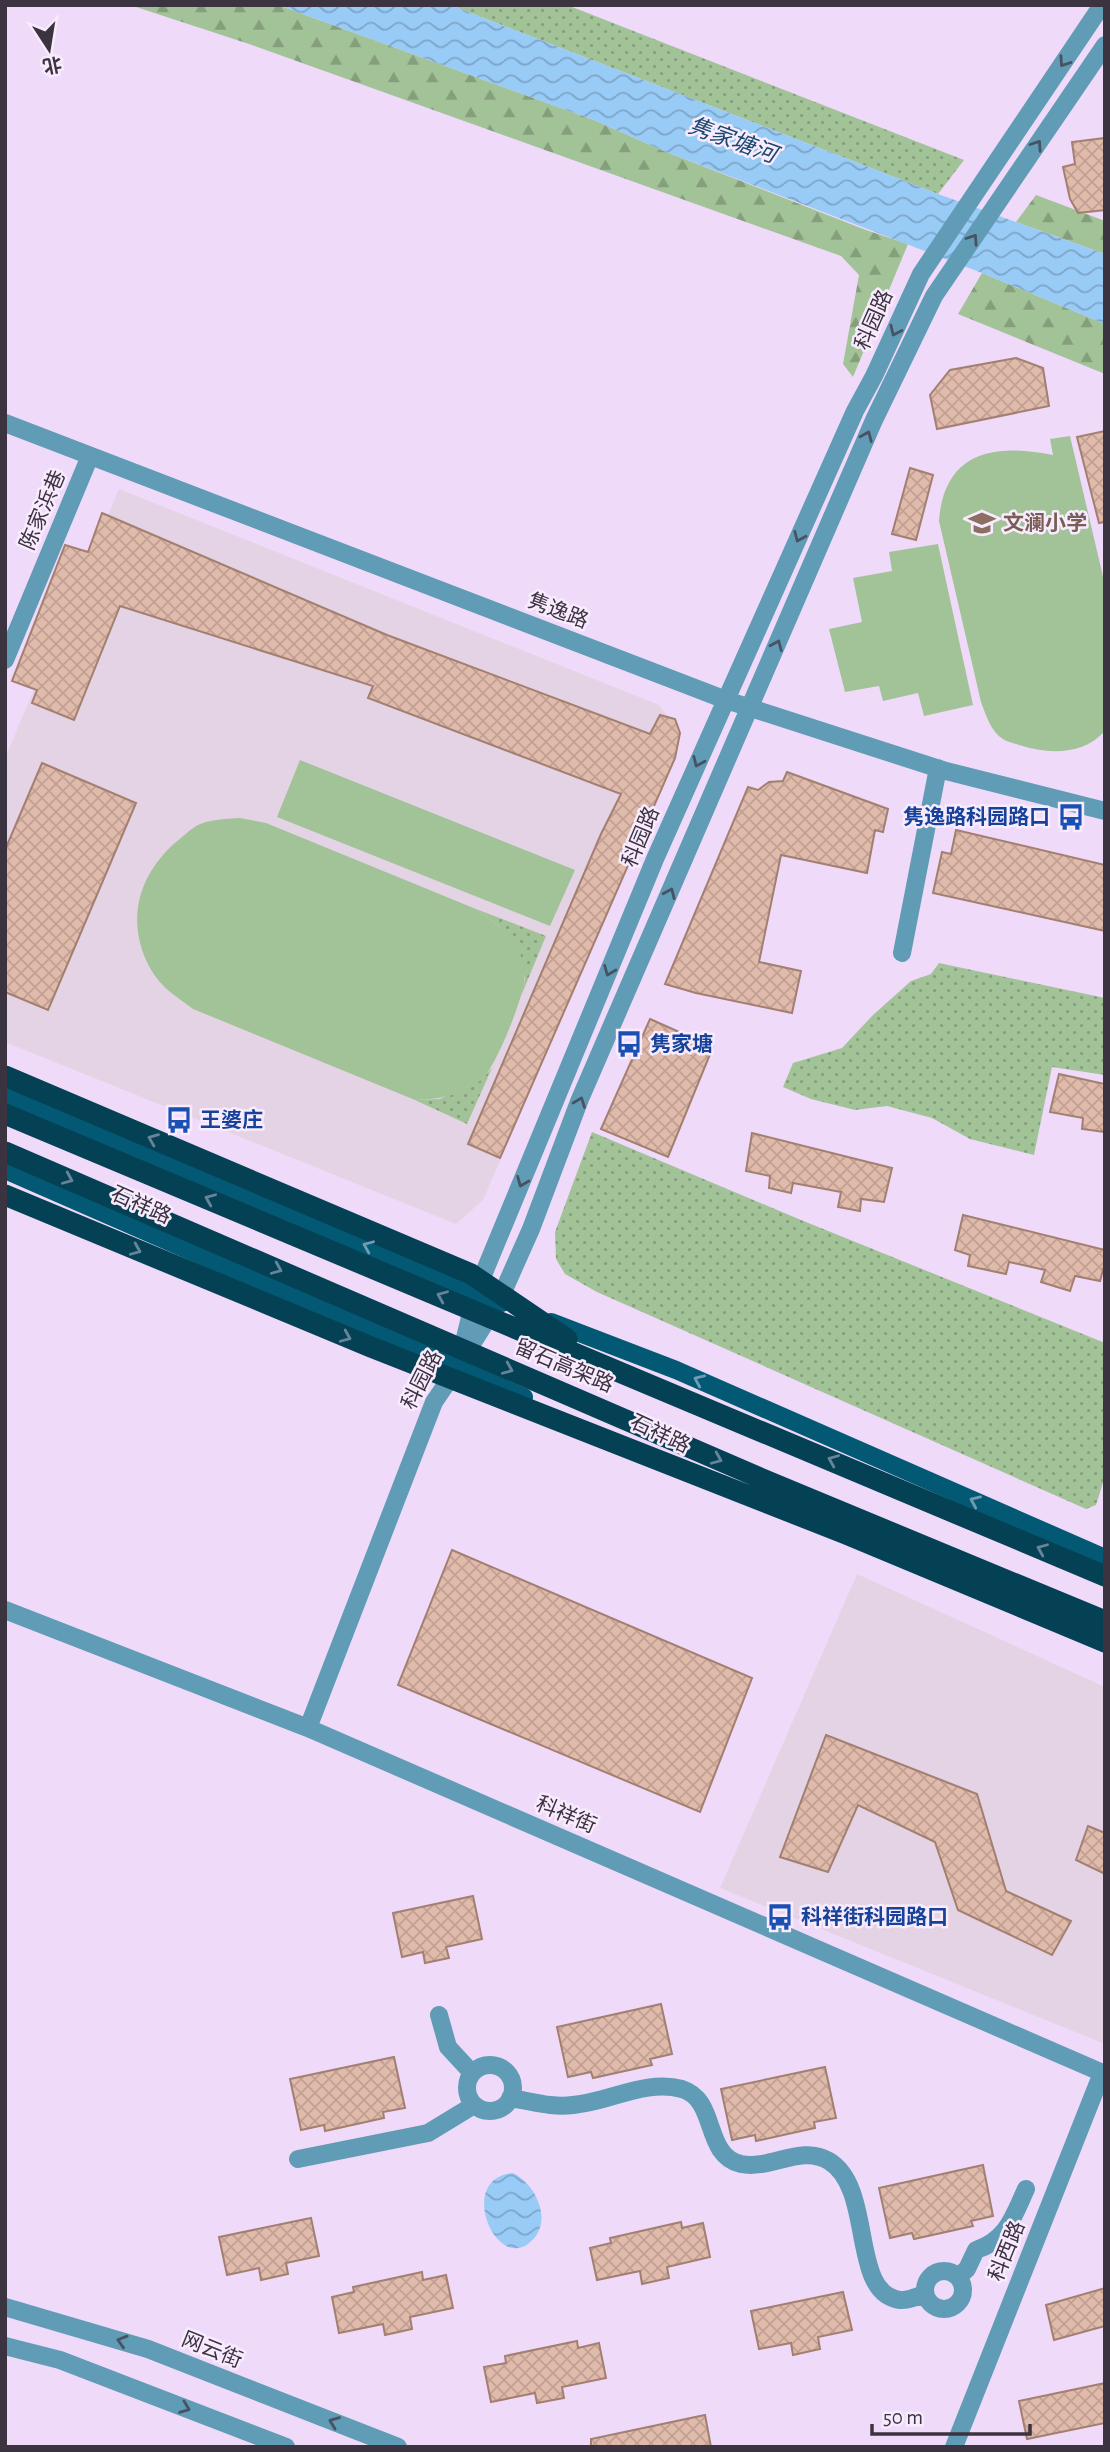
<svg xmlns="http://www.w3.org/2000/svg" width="1110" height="2452" font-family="'Alegreya Sans','Noto Sans SC',sans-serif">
<defs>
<pattern id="grass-dots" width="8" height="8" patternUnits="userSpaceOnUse" patternTransform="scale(1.75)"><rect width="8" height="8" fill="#a2c398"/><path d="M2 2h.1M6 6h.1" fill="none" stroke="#859f7d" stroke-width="1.8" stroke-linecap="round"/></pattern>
<pattern id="forest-firs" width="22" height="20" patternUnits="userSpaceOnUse" patternTransform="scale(1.75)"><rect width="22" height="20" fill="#a2c398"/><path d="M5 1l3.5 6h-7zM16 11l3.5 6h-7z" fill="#859f7d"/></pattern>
<pattern id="water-waves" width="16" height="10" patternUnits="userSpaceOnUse" patternTransform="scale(1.75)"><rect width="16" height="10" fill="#98cbf6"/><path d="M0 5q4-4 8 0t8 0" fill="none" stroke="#7da5c9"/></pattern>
<pattern id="building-cross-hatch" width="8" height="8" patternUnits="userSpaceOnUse" patternTransform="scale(1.75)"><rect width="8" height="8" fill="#e0baaa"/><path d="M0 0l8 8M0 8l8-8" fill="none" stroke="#c1a093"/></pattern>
</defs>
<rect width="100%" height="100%" fill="#f0dafa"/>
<path fill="#e4d3e4" d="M119,489L659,705L673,724L676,751L483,1200L456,1224L5,1042V758Z
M857,1574L1105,1687V2044L720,1888Z"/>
<path fill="url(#grass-dots)" d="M450,5H567L964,160L938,194Z
M476,909L546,936L521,996L525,978L499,926Z
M939,963L1105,998V1075L1052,1067L1034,1155L970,1139L932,1118L887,1106L855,1110L811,1099L783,1087L793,1063L842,1048L873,1015L911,981L931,974Z
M492,1068L467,1124L415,1100L440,1099L482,1079Z
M592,1132L801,1220L1105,1343V1476L1096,1505L1086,1509L1068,1501L597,1292L565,1274L556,1259L555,1232Z"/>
<path fill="url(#forest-firs)" d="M130,5H278L594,120L664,151L866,230L908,244L853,377L843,364L859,275L841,256L249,44Z
M1036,195L1105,221V254L1016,222Z
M982,273L1105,324V374L958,314Z"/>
<path fill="#a2c398" d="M1070,436L1105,585V731C1082,756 1048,754 1019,745C1014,743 1007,742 1003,739C991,732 986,715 981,702L939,521C944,451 995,443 1053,455L1050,439Z
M938,544L973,705L924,716L918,693L883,701L879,686L845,692L829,629L862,622L853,578L892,571L889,552Z
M300,760L575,870L550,926L277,817Z
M240,818L266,823L476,909C491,920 510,932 519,950C522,957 525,973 524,982C522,1001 495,1069 481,1080C461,1096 439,1099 415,1100L193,1009C177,997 160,987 150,968C125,922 138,875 176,842C183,837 190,829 198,825C211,819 226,819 240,818Z"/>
<path fill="url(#water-waves)" d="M278,5H450L938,194L1105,254V324L982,273L664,151L594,120Z
M513,2173C537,2185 555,2224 528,2244C494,2269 457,2178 513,2173Z"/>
<path fill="url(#building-cross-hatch)" stroke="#a27f70" stroke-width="2" d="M1105,138V210L1078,213L1070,199L1063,167L1075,164L1072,142Z
M1016,358L1043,368L1049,406L937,429L930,395L950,370Z
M1105,431V522L1099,523L1077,437Z
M910,468L933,475L916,540L892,534Z
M102,513L387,635L650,734L660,715L675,719L680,733L675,758L500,1158L468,1144L601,834L621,794L368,698L373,686L120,606L74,720L32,703L37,690L12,681L65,545L88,552Z
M42,763L136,803L48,1010L5,992V850Z
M787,772L888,809L883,832L875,830L867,873L781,855L759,962L801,971L792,1013L696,993L665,984L748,787L758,790L769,782L783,781Z
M956,830L1105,865V931L933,893L942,852L951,854Z
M650,1019L713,1047L668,1157L601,1129Z
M1059,1074L1105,1084V1132L1082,1129L1083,1118L1050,1112Z
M752,1133L892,1168L884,1202L861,1199L860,1211L838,1207L841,1192L793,1183L791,1193L769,1188L770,1176L746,1171Z
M963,1215L1105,1250V1263L1100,1281L1075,1276L1070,1291L1041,1282L1045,1270L1009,1262L1006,1274L968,1266L970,1255L955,1250Z
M452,1550L752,1678L700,1812L398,1685Z
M826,1735L977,1794L1006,1891L1071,1921L1052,1955L958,1910L935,1842L858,1805L828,1872L780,1857Z
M1088,1826L1105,1833V1874L1076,1860Z
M473,1896L482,1939L446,1947L449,1958L425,1963L423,1952L402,1957L393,1913Z
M661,2004L672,2054L650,2059L652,2065L593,2078L591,2072L568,2077L557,2027Z
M394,2057L405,2108L383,2112L384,2118L325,2131L324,2125L301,2130L290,2079Z
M825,2067L836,2118L814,2122L815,2128L756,2141L755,2135L732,2140L721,2089Z
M983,2165L993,2216L971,2221L973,2226L914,2239L912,2233L890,2238L879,2188Z
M311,2218L319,2256L286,2263L288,2274L261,2280L259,2268L227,2275L219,2237Z
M681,2222L682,2228L703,2223L710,2257L667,2267L669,2278L642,2284L640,2271L597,2280L590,2248L611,2243L610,2238Z
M422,2272L423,2280L446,2275L453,2308L410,2317L412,2329L385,2335L383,2324L339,2333L332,2297L354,2292L353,2287Z
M1105,2288V2326L1054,2340L1046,2305Z
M843,2292L852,2330L818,2337L820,2349L793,2355L791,2343L759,2349L751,2311Z
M577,2341L578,2348L599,2343L606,2378L562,2387L564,2398L537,2403L535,2393L491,2402L484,2367L506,2363L505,2356Z
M1105,2383V2423L1027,2439L1019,2401Z
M705,2415L711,2447H591V2439Z"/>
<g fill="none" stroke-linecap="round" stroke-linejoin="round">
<path stroke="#609cb5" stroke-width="18" d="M5,423L726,700L946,771L1105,811
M5,660L90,456
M902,953L938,768
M465,1355L499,1301L531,1229L580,1099L874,420L934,296L1105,45
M5,1610L308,1728L1105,2074
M308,1728L434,1402L458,1367L476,1292L655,859L855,411L874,376L921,274L1102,5
M439,2015L448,2047L472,2073
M467 2088a23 23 0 1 1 46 0a23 23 0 1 1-46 0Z
M510,2098C531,2101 552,2108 573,2105C609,2102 646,2079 682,2089C718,2100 703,2155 741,2164C771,2170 801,2144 829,2161C875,2189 849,2293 900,2300C908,2301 918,2296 925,2294
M298,2159L428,2133L474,2105
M925 2290a19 19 0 1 1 38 0a19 19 0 1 1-38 0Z
M958,2277L967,2269L976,2250C1007,2240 1013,2217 1026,2189
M5,2307L148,2349L398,2447
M5,2346L60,2360L286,2447
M954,2447L1102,2073"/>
<path stroke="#035974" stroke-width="18" d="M5,1095L502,1303
M5,1170L524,1397
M551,1322L676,1370L1105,1558"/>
<path stroke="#054154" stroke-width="21" d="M5,1076L471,1274L567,1339
M5,1114L1105,1576
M5,1152L774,1484L1105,1621
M5,1195L371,1347L846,1534L1105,1642"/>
</g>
<defs><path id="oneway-chevron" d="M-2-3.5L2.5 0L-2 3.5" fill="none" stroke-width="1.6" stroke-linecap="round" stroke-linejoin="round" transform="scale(1.75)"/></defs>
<g stroke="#475263">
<use href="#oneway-chevron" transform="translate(1064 62) rotate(124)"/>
<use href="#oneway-chevron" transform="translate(1037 145) rotate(-56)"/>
<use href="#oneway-chevron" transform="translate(973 239) rotate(-56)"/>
<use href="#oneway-chevron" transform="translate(895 331) rotate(115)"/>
<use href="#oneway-chevron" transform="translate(867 436) rotate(-67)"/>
<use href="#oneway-chevron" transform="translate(799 537) rotate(114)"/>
<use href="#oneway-chevron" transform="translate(777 645) rotate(-67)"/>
<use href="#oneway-chevron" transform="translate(698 762) rotate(114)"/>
<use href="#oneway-chevron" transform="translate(670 893) rotate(-66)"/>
<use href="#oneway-chevron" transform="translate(609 971) rotate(112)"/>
<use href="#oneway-chevron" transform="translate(580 1102) rotate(-69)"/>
<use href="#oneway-chevron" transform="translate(522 1182) rotate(112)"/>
<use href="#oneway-chevron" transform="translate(122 2341) rotate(-163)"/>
<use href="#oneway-chevron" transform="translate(185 2408) rotate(21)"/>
<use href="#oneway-chevron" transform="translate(334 2422) rotate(-159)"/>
</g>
<g stroke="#668598">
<use href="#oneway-chevron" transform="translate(153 1139) rotate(-158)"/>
<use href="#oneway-chevron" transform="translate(68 1179) rotate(23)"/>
<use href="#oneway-chevron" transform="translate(210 1199) rotate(-157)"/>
<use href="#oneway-chevron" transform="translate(136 1250) rotate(23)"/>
<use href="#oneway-chevron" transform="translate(277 1269) rotate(23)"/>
<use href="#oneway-chevron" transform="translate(442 1296) rotate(-157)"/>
<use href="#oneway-chevron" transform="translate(346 1337) rotate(23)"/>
<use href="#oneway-chevron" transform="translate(508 1369) rotate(23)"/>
<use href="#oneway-chevron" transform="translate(717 1459) rotate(23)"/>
<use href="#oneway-chevron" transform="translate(833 1460) rotate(-157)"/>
<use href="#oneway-chevron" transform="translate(1042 1549) rotate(-157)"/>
</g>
<g stroke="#719bb2">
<use href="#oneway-chevron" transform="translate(368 1246) rotate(-157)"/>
<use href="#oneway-chevron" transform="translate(699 1380) rotate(-156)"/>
<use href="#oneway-chevron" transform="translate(975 1501) rotate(-156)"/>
</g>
<defs>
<symbol id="school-bare" viewBox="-9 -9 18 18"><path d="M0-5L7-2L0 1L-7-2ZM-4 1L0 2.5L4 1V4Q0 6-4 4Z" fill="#8d6e63" stroke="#f8ebfe" stroke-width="2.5" paint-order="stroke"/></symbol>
<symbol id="bus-bare" viewBox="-9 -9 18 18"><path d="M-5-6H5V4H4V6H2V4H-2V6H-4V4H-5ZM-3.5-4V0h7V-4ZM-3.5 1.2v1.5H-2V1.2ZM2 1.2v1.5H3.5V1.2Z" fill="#1a4fb4" stroke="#f8ebfe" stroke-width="2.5" paint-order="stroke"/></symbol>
</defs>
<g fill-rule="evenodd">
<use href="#school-bare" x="963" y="504" width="38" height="38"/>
<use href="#bus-bare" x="1052" y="798" width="38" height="38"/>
<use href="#bus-bare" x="610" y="1025" width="38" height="38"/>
<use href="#bus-bare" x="160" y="1101" width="38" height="38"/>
<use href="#bus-bare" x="761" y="1898" width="38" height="38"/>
</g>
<g text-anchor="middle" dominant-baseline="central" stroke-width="5" stroke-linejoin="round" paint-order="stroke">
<g font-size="21" fill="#3c3340" stroke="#f8ebfe">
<text transform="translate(874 320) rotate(-66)">科园路</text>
<text transform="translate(43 510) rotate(-67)">陈家浜巷</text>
<text transform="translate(558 611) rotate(21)">隽逸路</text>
<text transform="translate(641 837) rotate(-67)">科园路</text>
<text transform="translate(141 1205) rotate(24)">石祥路</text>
<text transform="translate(564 1366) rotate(23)">留石高架路</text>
<text transform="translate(422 1380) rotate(-63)">科园路</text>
<text transform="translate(660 1434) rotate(25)">石祥路</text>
<text transform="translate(566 1815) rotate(23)">科祥街</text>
<text transform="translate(1007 2251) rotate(-68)">科西路</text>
<text transform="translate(212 2350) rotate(22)">网云街</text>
</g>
<g font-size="21" font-weight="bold" fill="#785e54" stroke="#f8ebfe" text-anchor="start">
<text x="1003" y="523">文澜小学</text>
</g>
<g font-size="21" font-weight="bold" fill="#164399" stroke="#f8ebfe" text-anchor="start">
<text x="1050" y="817" text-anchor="end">隽逸路科园路口</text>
<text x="650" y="1044">隽家塘</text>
<text x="200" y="1120">王婆庄</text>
<text x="801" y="1917">科祥街科园路口</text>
</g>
<g font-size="23" font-style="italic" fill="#1a496d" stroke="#f8ebfe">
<text transform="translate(732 141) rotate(20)">隽家塘河</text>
</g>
</g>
<rect width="1110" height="2452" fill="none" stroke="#3c3340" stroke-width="14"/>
<g transform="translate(49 49) rotate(168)" stroke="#f8ebfe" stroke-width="5" paint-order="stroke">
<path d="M0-5L12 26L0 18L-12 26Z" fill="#3c3340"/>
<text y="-10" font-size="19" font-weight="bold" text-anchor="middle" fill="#3c3340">北</text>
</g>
<path d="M872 2424v10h158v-10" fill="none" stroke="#3c3340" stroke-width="3.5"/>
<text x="883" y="2424" font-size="21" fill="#3c3340" stroke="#f8ebfe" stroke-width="5" paint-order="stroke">50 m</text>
</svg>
